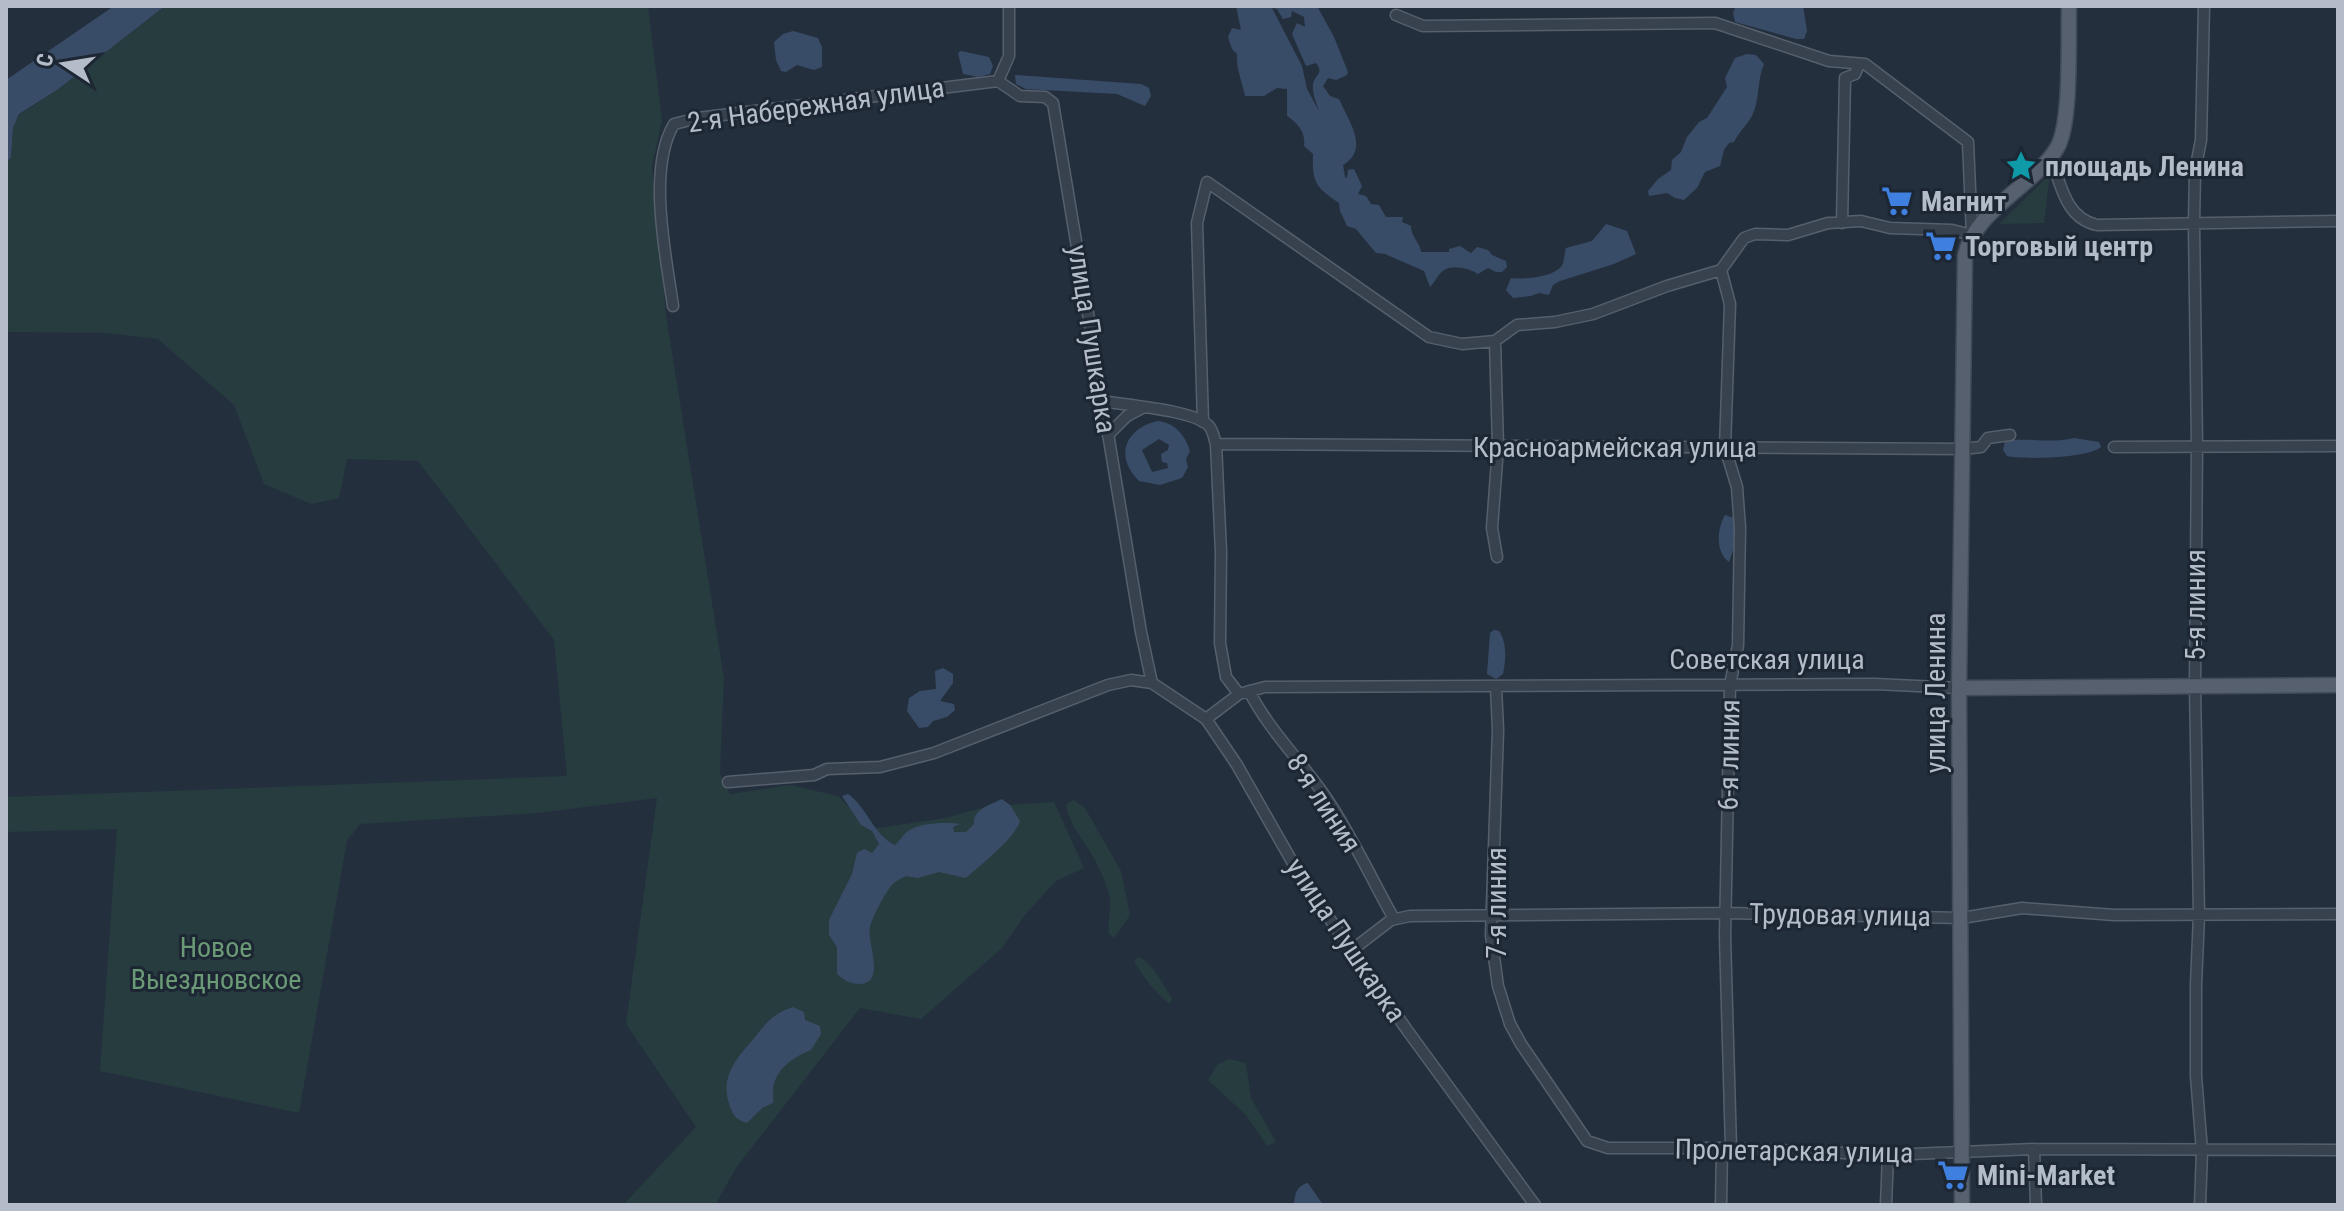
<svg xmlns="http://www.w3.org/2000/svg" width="2344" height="1211" font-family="'Roboto Condensed',sans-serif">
<rect width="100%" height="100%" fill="#242f3e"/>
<path fill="#263c3f" d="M165,6H648L662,120L652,167L666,315L724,678L720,773L730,794L790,785L838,796L871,829L945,818L989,806L1054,802L1084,868L1056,881L1024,916L1002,948L921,1019L860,1008L736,1168L715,1205H623L696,1127L626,1024L657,798L537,813L360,824L347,841L299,1113L100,1071L117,829L6,832V797L567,776L554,640L418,461L347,459L339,498L311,504L264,484L234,405L158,339L106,333L6,332V162L11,158L13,128L19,115L57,90Z
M2050,174L2044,223L1999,224Z
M1074,800L1085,808L1121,871L1130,915L1114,938L1109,934C1107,919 1113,904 1108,890C1104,879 1098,865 1092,855C1083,839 1068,823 1066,804Z
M1139,957C1154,964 1163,985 1172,998L1170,1004C1155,993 1143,977 1134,961Z
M1229,1059L1246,1063L1251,1098L1276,1142L1267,1146L1246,1115L1208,1080L1217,1065Z"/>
<path fill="#394c67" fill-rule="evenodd" d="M114,6H165L57,90L19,114L13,128L11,158L6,162V80Z
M1236,6H1317L1334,37L1348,72L1347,75L1336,80L1328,78L1323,86L1330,96L1339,99C1349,122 1370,149 1343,165L1345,177L1347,178L1348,170L1354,169L1362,186L1358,194L1366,196L1371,204L1379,205L1386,217H1403L1402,222L1411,226C1411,237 1420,242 1421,252H1449V249L1460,246L1471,253L1477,247L1488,250L1492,255L1506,261L1507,267L1502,272H1496L1488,268L1478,274C1471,269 1452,264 1444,270C1438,274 1435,282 1430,287L1424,271L1385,254L1376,253L1356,229L1347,226L1340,211L1339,203C1316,187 1312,183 1313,154L1304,146C1306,133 1298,123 1287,116V89L1277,88L1264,96H1245C1242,81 1236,69 1237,54L1232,49L1228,37L1232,28L1241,30ZM1272,8L1277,9L1283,19L1291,17L1292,11L1304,17L1305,27L1297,23L1292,34L1306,66L1316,63C1325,74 1314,74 1313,85C1312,94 1317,104 1319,111L1307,89L1302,66Z
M1736,6H1803L1807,31L1804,39H1796L1735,22L1733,13Z
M793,31L818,38L822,47V67L814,70L797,65L786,72L781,71L776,60L774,42L783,34Z
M961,51L989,57L993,66L990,74L978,77L963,74L958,53Z
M1747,54L1756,55L1764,64C1757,79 1760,100 1752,116C1746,126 1739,132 1734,142L1729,143L1724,150L1720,166L1705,172L1697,188L1684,200L1675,198L1667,193L1649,196L1648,191L1658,179L1671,170L1672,160L1681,152L1687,137L1699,122L1707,118L1727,87L1725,78L1735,58Z
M1015,75L1141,84L1149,88L1151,96L1145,106L1117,94L1026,89L1016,84Z
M1606,224L1627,231L1636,254L1614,264L1560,281L1553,285L1549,295L1539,293L1531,296L1513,298L1506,290L1511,278C1523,280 1552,277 1561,267C1565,262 1564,253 1566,248L1592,241Z
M1158,421C1175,423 1185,435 1190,451L1186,459L1188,467L1182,478L1160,485L1139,481C1114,457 1125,428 1158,421ZM1159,439L1169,445L1168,450L1161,454L1162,462L1167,463L1168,468L1152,472L1142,450Z
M2074,438L2099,442L2101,447C2089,458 2024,460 2007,456L2003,450L2005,441C2028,437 2052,444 2074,438Z
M1725,515L1734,518C1737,533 1735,547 1729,562C1715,552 1717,529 1725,515Z
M1494,630L1499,631C1507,642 1506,661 1503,674L1496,679L1487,674L1490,633Z
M943,668L953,674V683L940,701L954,704L955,710L947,717L933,721L928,727L919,728L907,711L909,698L920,691L936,689L935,671Z
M848,794C867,807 874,836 895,845C900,841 903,834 908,831C920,823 945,822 960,824L953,827L954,832H966L974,824C973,809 990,805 1002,799L1010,805L1020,821C1015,838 982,864 966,878L939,872L918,878L906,876C902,878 898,880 895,882C887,888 872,918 870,927C866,942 887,982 860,984C850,984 844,980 837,974V947L829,935V920L852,874L857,853L864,849L872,853L879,844L872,831L861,825L842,796Z
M793,1007L804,1012L805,1020L820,1026L821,1034L811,1050C796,1056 779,1066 774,1084C772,1090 774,1097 773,1103L762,1108L747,1123C737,1120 733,1116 730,1106C720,1080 733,1062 750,1043C765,1026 769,1015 793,1007Z
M1308,1183L1323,1205H1294C1295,1194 1296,1186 1308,1183Z"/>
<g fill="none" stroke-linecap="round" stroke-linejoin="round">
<defs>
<path id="minor" d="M1396,15L1423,26L1715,23L1829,61L1865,64L1968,142L1972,235L1952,230L1890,228L1861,221L1828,223L1788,235L1755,234L1744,238L1721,270
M998,81L1020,96L1045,97L1053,103L1141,632L1152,683
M998,81L1009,56V6
M2050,156C2061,184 2065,218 2097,225L2338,221
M1842,223L1845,78L1855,74L1859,64
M1721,270L1730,304L1725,448L1737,487L1740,528L1738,645L1730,685L1725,936L1731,1148
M673,306C666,256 647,169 674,124L698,118L998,81
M1495,341L1498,447L1492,528L1497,557
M1102,401C1124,405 1195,410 1209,426C1213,430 1214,438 1216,444L1221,552L1220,643L1226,677L1239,694
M1203,422L1197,223L1207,182L1429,337L1462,344L1495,341L1517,325L1555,322L1593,314L1667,286L1721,270
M1108,435L1127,416L1144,407
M1216,444L1963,449L1981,447L1988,438L2010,435
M2114,447L2338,446
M1496,687L1498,730L1491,935L1498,986L1510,1024L1521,1044L1587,1141L1608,1148H1731L1888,1155L2034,1149L2338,1150
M1249,691C1269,730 1300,760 1325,796C1351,834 1371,878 1394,919
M1206,719L1239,694L1265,687L1875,684L1959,688
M728,782L814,775L827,769L880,767L934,753L1108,685L1131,680L1152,683L1206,719L1237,765L1302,879L1407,1030L1535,1205
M1352,950L1391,920L1410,916L1727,913L1962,918L2022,908L2114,915L2338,914
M2034,1149L2036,1205
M1721,1205L1722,1148
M1886,1205L1888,1155
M2200,1205L2202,1151L2196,1076V985L2199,915L2195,686L2197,445L2194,224L2195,171L2201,140L2204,6"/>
<path id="major" d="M1959,688L2338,685
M1962,1205L1959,688L1965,256C1974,210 2034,186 2057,148C2072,123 2068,38 2069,6"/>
</defs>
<use href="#minor" stroke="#565f6c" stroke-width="13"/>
<use href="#major" stroke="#414a57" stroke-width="17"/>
<use href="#minor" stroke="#38414e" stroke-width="10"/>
<use href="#major" stroke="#56606e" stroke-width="14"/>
</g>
<defs>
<symbol id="sight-bare" viewBox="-9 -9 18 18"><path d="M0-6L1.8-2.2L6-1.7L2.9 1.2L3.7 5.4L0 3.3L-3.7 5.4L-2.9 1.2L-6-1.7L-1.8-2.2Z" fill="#0f9aa8" stroke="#1d2633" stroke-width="2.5" paint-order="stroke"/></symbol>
<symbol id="supermarket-bare" viewBox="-9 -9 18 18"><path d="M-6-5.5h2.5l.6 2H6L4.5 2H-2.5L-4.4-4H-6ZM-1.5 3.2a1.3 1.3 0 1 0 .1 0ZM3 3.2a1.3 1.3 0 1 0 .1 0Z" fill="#3f7fe0" stroke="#1d2633" stroke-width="2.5" paint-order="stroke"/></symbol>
</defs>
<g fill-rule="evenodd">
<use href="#sight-bare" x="1999" y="144" width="44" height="44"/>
<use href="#supermarket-bare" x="1875" y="179" width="44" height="44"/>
<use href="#supermarket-bare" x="1919" y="224" width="44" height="44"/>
<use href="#supermarket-bare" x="1931" y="1153" width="44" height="44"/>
</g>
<g text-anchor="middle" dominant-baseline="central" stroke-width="6" stroke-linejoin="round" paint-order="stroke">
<g font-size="28" fill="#b4bcc9" stroke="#1d2633">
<text transform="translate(816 105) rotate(-8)">2-я Набережная улица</text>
<text transform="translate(1092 339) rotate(81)">улица Пушкарка</text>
<text x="1615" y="447">Красноармейская улица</text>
<text transform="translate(2195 605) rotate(-90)">5-я линия</text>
<text x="1767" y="659">Советская улица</text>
<text transform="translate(1935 693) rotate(-90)">улица Ленина</text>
<text transform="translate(1729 755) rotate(-89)">6-я линия</text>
<text transform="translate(1324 803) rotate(57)">8-я линия</text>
<text transform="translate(1496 903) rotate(-90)">7-я линия</text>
<text transform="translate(1840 915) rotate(1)">Трудовая улица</text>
<text transform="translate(1346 940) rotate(56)">улица Пушкарка</text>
<text transform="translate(1794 1151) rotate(1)">Пролетарская улица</text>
</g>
<g font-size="28" font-weight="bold" fill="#b4bcc9" stroke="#1d2633" text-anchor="start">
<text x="2045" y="166">площадь Ленина</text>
<text x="1921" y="201">Магнит</text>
<text x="1965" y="246">Торговый центр</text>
<text x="1977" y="1175">Mini-Market</text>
</g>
<g font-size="28" fill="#6b9a76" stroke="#1d2633">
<text x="216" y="947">Новое<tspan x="216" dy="32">Выездновское</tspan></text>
</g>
</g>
<rect width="2344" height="1211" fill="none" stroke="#b4bcc9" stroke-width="16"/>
<g transform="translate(64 64) rotate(282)" stroke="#1d2633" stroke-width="6" paint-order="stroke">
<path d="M0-6L14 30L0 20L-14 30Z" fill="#b4bcc9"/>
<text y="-12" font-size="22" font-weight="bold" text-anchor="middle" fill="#b4bcc9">С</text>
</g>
</svg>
